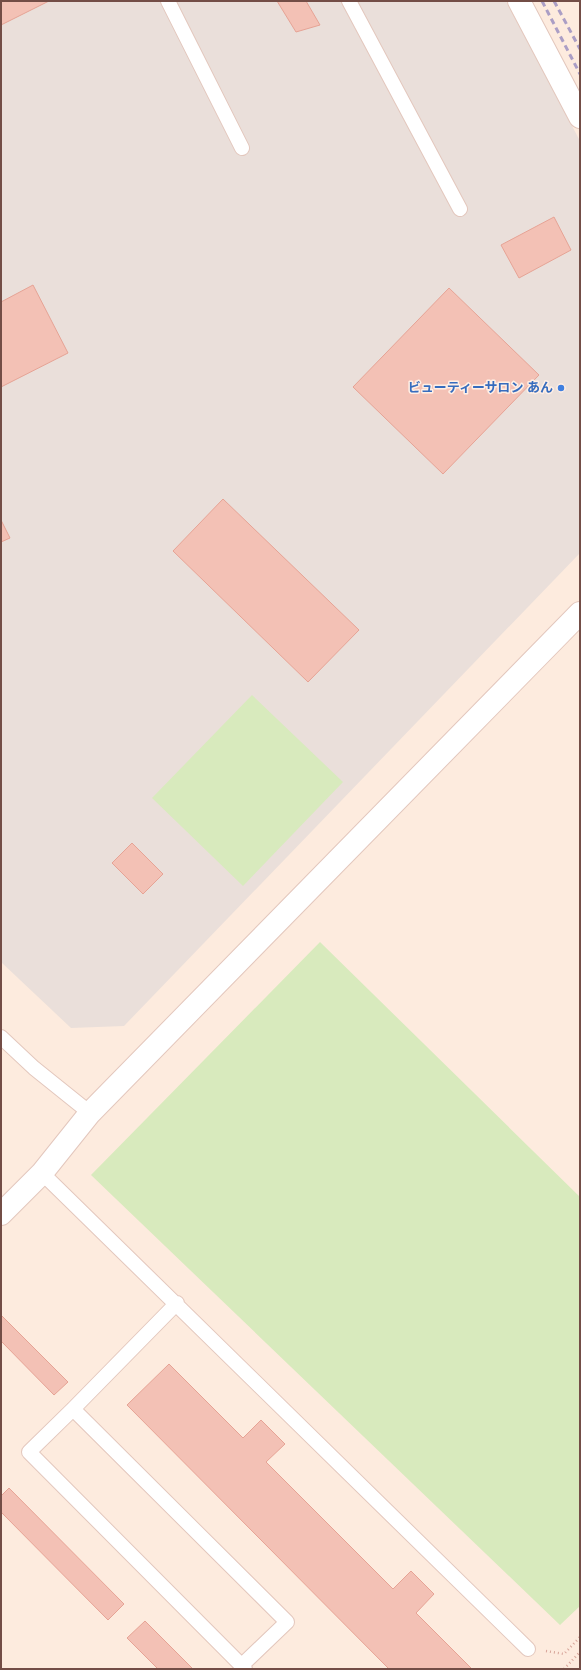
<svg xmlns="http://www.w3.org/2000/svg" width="581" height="1670" font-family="'Varela Round','Noto Sans JP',sans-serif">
<rect width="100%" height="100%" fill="#fdebde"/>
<path fill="#eadfda" d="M1,1H506L580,141V553L124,1026L71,1028L1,962Z"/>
<path fill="#d8eabd" d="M252,695L343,782L243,886L152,798Z
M320,942L580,1197V1606L560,1625L91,1175Z"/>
<path fill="#f3c1b5" stroke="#e6a395" d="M1,1H49L1,25Z
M277,1H306L320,25L296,32Z
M554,217L571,250L519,278L501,245Z
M33,285L68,353L1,387V302Z
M449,288L539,375L443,474L353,387Z
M223,499L359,630L308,682L173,551Z
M1,520L10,538L1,542Z
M132,843L163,874L143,894L112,863Z
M1,1315L68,1382L54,1395L1,1341Z
M169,1364L243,1438L261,1420L285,1444L266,1462L393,1589L411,1571L434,1594L416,1613L472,1669H389L127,1405Z
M9,1488L124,1604L108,1620L1,1512V1496Z
M145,1621L193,1669H158L127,1638Z"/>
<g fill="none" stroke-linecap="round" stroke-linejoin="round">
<defs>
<path id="service" d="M168,1L242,148
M349,1L460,209
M1,1037L34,1068L90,1113
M42,1173L528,1649
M177,1303L73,1409L29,1452L245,1669
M73,1409L287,1622L241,1666"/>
<path id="minor" d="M519,1L580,117"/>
<path id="tertiary" d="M1,1214L42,1173L90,1113L580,613"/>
</defs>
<use href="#service" stroke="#e3c7bd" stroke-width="16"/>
<use href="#minor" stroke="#e3c7bd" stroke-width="24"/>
<use href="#tertiary" stroke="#e3c7bd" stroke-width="24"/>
<path stroke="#d7a499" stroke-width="2.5" stroke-dasharray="1 3" stroke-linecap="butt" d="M546,1651L564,1654L580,1637
M564,1669L580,1652"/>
<use href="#service" stroke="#fff" stroke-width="14"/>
<use href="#minor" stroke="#fff" stroke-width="22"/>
<use href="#tertiary" stroke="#fff" stroke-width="22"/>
<path stroke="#ab9ec5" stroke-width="3" stroke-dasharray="6 4" stroke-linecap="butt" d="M542,1L580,74
M554,1L580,49"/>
</g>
<circle fill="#3f7fe0" stroke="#ffefe5" stroke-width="1.5" cx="561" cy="388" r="4"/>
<g text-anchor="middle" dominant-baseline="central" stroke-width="3" stroke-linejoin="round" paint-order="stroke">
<g font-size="13" font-weight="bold" fill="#366cbe" stroke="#ffefe5" text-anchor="end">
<text x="553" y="388">ビューティーサロン あん</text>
</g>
</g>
<rect width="581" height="1670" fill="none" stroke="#734d46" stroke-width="4"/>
</svg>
